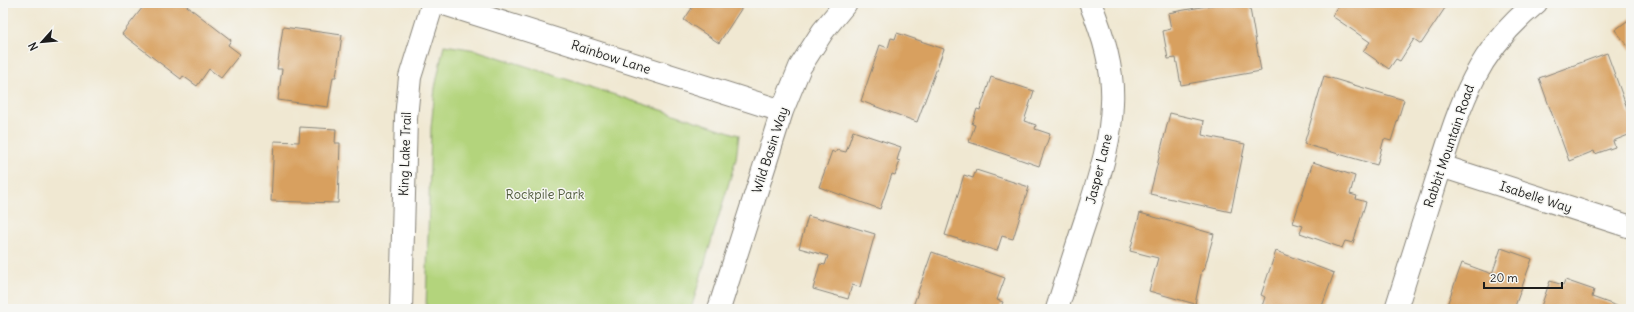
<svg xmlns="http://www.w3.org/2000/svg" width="1634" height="312" font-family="Delius,sans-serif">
<rect width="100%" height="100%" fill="#f6f6f2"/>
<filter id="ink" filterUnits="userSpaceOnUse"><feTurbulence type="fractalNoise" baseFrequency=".025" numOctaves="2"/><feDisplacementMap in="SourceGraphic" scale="8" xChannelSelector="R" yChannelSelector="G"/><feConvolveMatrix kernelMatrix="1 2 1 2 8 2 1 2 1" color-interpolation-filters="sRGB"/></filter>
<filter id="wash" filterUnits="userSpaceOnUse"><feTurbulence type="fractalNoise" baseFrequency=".012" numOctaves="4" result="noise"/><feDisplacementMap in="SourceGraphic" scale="16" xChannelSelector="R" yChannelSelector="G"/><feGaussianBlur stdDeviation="0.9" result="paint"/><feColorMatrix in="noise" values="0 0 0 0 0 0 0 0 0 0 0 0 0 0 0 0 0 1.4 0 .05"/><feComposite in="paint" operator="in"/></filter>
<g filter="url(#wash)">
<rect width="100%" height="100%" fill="#f0e8d2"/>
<path fill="#b3d47c" stroke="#68784c" d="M444,45L476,50L739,135L736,159L691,309H426L431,128L435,88Z"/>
<g id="blocks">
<path fill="#d8a05e" d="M146,3H183L231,40L228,45L240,54L221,78L209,69L197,86L183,76L181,79L122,34Z
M683,3H745L719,43L684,20L692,8Z
M1223,3H1249L1261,71L1181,85L1176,58L1168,59L1163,31L1171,29L1168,13Z
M1341,3H1443L1447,5L1421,44L1414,39L1400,61L1396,59L1389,69L1363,51L1370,42L1332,16Z
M1631,18V50L1615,30Z
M283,27L342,35L336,77H333L328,107L278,100L282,69H277Z
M897,33L944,49L917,122L861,101L880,45L888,48L891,38L895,39Z
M1607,53L1631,119V134L1613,141L1615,147L1595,154L1594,151L1569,161L1539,78Z
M1324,76L1404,100L1391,141L1384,139L1377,165L1304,144Z
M991,77L1034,91L1024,121L1036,125L1035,129L1050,134L1039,166L969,142L975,125L972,124L977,109L980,110Z
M1170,113L1204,121L1202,135L1245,144L1231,212L1150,194Z
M300,127L336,129L335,143H340L338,203L271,201L274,141L299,142Z
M853,131L901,147L897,160L900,161L895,175L892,174L880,209L819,187L832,151L835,153L837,150L846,152Z
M1313,162L1355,176L1350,194L1357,196L1356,199L1366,202L1353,243L1345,241L1342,248L1300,233L1303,226L1293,223Z
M976,170L1029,187L1013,239L1002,236L997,251L945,235L964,175L973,178Z
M1140,213L1214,234L1204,270H1202L1195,304L1149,291L1158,258L1130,251Z
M808,216L822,220L823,218L875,234L860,287L852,285L848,299L813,289L820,264L825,265L828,256L799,248Z
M1501,248L1532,259L1514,309H1459L1447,305L1462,263L1492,274Z
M1276,251L1334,273L1321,309H1261L1265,297L1261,295Z
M932,252L1005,278L997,300L1003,302L1000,309H912Z
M1565,280L1594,290L1592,297L1617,306L1615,309H1540L1550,281L1563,285Z"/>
</g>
</g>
<g filter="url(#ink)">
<use href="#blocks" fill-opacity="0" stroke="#868277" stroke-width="1"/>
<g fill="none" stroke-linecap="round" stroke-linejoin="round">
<defs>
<path id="minor" d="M441,3L782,111
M1441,166L1631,227
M401,309L406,118L410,77L433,3
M719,309L782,111L800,67L823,31L846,3
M1057,309C1067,277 1077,245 1088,213C1099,177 1111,142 1112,103C1114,69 1103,34 1090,3
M1396,309C1409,268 1422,226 1435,185C1459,109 1472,55 1536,3"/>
</defs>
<use href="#minor" stroke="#868277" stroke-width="24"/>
<use href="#minor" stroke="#fff" stroke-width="22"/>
</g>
</g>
<g text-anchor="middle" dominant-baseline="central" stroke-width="3" stroke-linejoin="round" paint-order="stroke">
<g font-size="13" fill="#1c1c1c" stroke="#f6f6f2">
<text transform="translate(611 57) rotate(18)">Rainbow Lane</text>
<text transform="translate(1449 146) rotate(-71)">Rabbit Mountain Road</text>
<text transform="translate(770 150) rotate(-72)">Wild Basin Way</text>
<text transform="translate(405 154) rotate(-88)">King Lake Trail</text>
<text transform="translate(1099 169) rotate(-76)">Jasper Lane</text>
<text transform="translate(1536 197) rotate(18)">Isabelle Way</text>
</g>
<g font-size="13" fill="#515c3e" stroke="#f6f6f2">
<text x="545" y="194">Rockpile Park</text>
</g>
</g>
<rect width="1634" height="312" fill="none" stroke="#f6f6f2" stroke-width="16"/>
<g transform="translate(42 42) rotate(243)" stroke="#f6f6f2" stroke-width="3" paint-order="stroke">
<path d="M0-3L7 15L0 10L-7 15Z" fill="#1c1c1c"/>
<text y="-6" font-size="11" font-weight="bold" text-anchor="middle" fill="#1c1c1c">N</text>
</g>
<path d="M1484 282v6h78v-6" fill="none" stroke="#1c1c1c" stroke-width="2"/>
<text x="1490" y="282" font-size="12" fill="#1c1c1c" stroke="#f6f6f2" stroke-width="3" paint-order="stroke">20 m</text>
</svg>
